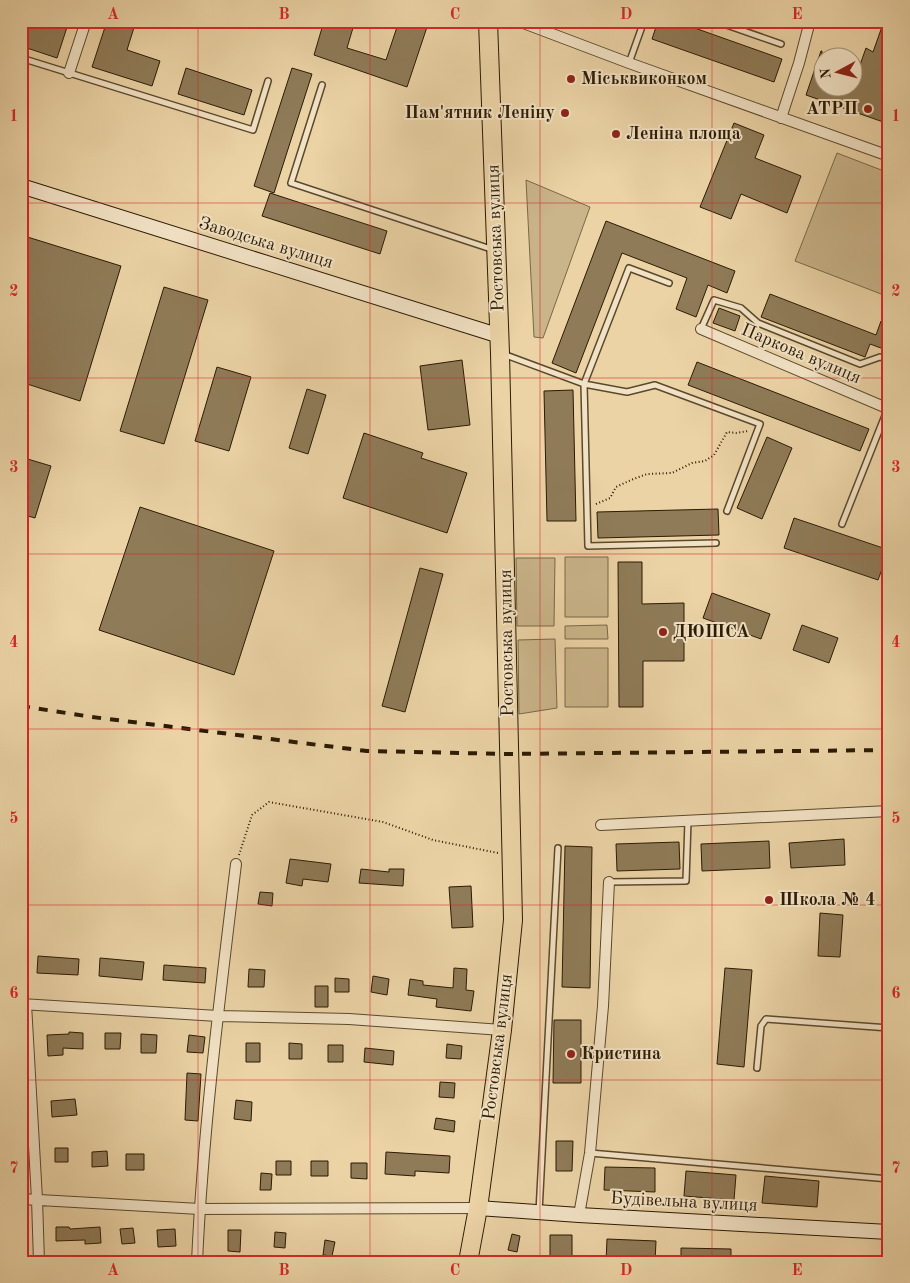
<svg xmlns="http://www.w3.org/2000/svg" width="910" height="1283" font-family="'Old Standard TT',serif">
<rect width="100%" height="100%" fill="#ebd3a6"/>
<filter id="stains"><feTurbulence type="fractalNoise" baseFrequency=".004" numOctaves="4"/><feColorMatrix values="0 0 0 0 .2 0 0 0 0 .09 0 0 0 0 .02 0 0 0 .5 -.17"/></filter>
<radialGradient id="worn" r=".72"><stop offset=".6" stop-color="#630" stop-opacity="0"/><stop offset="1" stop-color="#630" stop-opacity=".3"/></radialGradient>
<path fill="#cab48a" stroke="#7a6846" d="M837,153L889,173V297L795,261Z
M526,180L590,207L543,338L534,337Z
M565,557H608V617H565Z
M516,558H555L554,626H517Z
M607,625L608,639H565V626Z
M555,639L557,708L519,714L518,640Z
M565,648H608V707H565Z"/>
<path fill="#8f7b58" stroke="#2b1b03" d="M21,21H32L43,25L44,21H69L57,58L21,46Z
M107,21H136L127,50L160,61L152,86L92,67Z
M324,21H355L347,48L386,60L399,21H429L407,87L314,55Z
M658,21H675L782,59L774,82L652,39Z
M884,21H889V124L806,95L821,51H822V88H852V78L855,79L866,48L873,52Z
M186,68L252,90L244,115L178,94Z
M292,68L312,74L274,193L254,186Z
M734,123L764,135L755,158L801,176L787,213L741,194L731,219L700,207Z
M270,193L387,231L380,254L262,216Z
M606,221L735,271L727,293L708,285L696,317L676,309L687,278L622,253L576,373L552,363Z
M21,235L121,266L80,401L21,382Z
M164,287L208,300L164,444L120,431Z
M770,294L876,335L881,321L889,324V351L870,344L865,357L761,317Z
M719,308L740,316L735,331L713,323Z
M462,360L470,425L428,430L420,366Z
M697,362L869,429L860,451L688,385Z
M217,367L251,377L229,451L195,441Z
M307,389L326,395L308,454L289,448Z
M573,390L576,521H547L544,391Z
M364,433L423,453L421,458L467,473L447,533L343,498Z
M767,437L792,448L762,519L737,508Z
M21,457L51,466L35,518L21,514Z
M140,507L274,551L234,675L99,630Z
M718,509L719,535L598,538L597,512Z
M794,518L889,550L878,580L784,548Z
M618,562H642V604L684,603V661H643V707H619Z
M420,568L443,574L405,712L382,706Z
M712,593L770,614L761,639L703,618Z
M802,625L838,638L829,663L793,650Z
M844,839L845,865L791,868L789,843Z
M769,841L770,868L702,871L701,844Z
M679,842L680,869L617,871L616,844Z
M565,846L592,847L590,988L562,987Z
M290,859L331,864L328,882L303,879L302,886L286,883Z
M361,869L389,872V869H404L403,886L359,883Z
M471,886L473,927L452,928L449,887Z
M260,892L273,893L272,906L258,904Z
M820,913L843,915L840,957L818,956Z
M38,956L79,959L78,975L37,973Z
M100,958L144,962L142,980L99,976Z
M164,965L206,968L205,983L163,980Z
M454,968L467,969L466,990L474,991L471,1011L436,1007L437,999L408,995L410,979L423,981V985L453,988Z
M725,968L752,970L744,1067L717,1064Z
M249,969L265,970L264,987H248Z
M373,976L389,979L387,995L371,992Z
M335,978L349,979V992H335Z
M315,986H328V1007H315Z
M554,1020H581V1083H553Z
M69,1032L83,1033V1049L63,1048V1055L48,1056L47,1035L69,1034Z
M105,1033H121L120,1049H105Z
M141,1034L157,1035L156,1053H141Z
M189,1035L205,1037L203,1053L187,1052Z
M246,1043H260V1062H246Z
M289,1043L302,1044V1059H289Z
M447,1044L462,1046L461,1059L446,1058Z
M328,1045H343V1062H328Z
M365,1048L394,1051L393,1065L364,1062Z
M187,1073L201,1074L198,1121L185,1120Z
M440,1082L455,1083L454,1098L439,1097Z
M75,1099L77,1115L52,1117L51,1101Z
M236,1100L252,1102L251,1121L234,1119Z
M436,1118L455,1121L454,1132L434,1129Z
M556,1141H573L572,1171H556Z
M55,1148H68V1162H55Z
M107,1151L108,1166L92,1167V1152Z
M386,1152L450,1156L449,1173L415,1171V1176L385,1174Z
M126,1154H144V1170H126Z
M276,1161H291V1175H276Z
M311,1161H328V1176H311Z
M351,1163H367V1179L351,1178Z
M605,1167L655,1168V1192L604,1190Z
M686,1171L736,1175L734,1200L684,1196Z
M261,1173L272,1174L271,1190H260Z
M765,1176L819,1181L817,1207L762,1203Z
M56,1227H69L70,1229L100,1227L101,1243L85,1244V1240L56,1241Z
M133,1228L135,1243L122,1244L120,1229Z
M175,1229L176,1246L158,1247L157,1230Z
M228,1230H241L240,1252L228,1251Z
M275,1232L286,1233L285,1248L274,1247Z
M512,1234L520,1236L517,1252L508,1250Z
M550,1235H572V1262H550Z
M607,1239L656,1241L655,1262H606Z
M325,1240L335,1242L332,1256L323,1255Z
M681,1248L731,1249V1262H681Z"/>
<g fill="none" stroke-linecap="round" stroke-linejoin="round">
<defs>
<path id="lane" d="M715,21L781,44
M21,58L253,130L268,81
M629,63L644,21
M322,85L291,183L494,250
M669,283L629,268L584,384L627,392L655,385L760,424L727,511
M701,329L714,300L741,308L758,323L860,364L880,357L889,360
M503,354L584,384L588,546L716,543
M842,524L888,408
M609,882L686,881L688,821
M757,1068L761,1026L766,1019L889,1028
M590,1153L889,1179
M539,1212L558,848"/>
<path id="street" d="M518,21L629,63L889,156
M69,73L86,21
M781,118L799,63L810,21
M701,329L889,409
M601,825L889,811
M21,1004L218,1016L349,1019L502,1030
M26,1004L37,1199L39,1262
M21,1199L200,1209L478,1208
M579,1215L590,1153L603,1006L609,882
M197,1262C203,1129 220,996 236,864"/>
<path id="secondary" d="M21,186L500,336
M478,1208L579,1215L889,1232"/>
<path id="highway" d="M468,1262L478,1208L502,1030L513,920L500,353L488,21"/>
</defs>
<use href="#lane" stroke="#5b492c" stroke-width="8"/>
<use href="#street" stroke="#5b492c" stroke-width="12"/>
<use href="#secondary" stroke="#2b1b03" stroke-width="16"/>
<use href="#highway" stroke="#2b1b03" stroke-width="20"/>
<path stroke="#2b1b03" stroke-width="2" stroke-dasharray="1 2.5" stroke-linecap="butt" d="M596,504L610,498L616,487L631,480L647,474L672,473L692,463L705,461L714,455L727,432L736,433L748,431
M239,855L252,815L269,802L383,822L433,840L498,853"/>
<use href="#lane" stroke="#f2e2c5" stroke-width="5"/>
<use href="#street" stroke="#f2e2c5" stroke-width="10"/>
<use href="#secondary" stroke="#f2e2c5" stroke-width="14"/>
<use href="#highway" stroke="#ebd3a6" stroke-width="18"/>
<path stroke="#2b1b03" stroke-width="4" stroke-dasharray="9 9" stroke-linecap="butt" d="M21,706L92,717L367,751L509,754L889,750"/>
</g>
<path fill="none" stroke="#d62828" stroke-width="1" stroke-opacity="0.55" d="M198,21V1262M370,21V1262M540,21V1262M712,21V1262M21,203H889M21,378H889M21,554H889M21,729H889M21,905H889M21,1080H889"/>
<g fill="#8f2418" stroke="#f2e2c5" stroke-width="2">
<circle cx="571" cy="79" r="5"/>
<circle cx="868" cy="109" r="5"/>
<circle cx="565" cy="113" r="5"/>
<circle cx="616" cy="134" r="5"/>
<circle cx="663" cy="632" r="5"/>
<circle cx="769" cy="900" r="5"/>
<circle cx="571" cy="1054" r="5"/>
</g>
<g text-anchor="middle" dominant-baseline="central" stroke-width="4" stroke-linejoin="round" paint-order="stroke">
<g font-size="18" font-weight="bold" fill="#2b1b03" stroke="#f2e2c5" text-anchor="start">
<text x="581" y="79">Міськвиконком</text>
<text x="858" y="109" text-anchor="end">АТРП</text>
<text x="555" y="113" text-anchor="end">Пам'ятник Леніну</text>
<text x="626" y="134">Леніна площа</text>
<text x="673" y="632">ДЮШСА</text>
<text x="779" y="900">Школа № 4</text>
<text x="581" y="1054">Кристина</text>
</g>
<g font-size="18" fill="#2b1b03" stroke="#f2e2c5">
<text transform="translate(496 238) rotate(-92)">Ростовська вулиця</text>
<text transform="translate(266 243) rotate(17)">Заводська вулиця</text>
<text transform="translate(801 354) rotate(23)">Паркова вулиця</text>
<text transform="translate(507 643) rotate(-91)">Ростовська вулиця</text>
<text transform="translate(498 1047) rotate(-83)">Ростовська вулиця</text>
<text transform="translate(684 1202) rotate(3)">Будівельна вулиця</text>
</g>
</g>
<rect width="910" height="1283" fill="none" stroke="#ebd3a6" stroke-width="55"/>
<g transform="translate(838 72) rotate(263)"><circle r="24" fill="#f2e2c5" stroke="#a29277"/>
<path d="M0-4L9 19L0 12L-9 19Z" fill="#8f2418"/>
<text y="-8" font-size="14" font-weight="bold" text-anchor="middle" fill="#2b1b03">N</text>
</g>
<rect x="28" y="28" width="854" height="1228" fill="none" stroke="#d62828" stroke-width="2"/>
<g font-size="16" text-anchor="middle" font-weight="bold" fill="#d62828">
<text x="113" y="19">A</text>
<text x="284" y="19">B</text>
<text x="455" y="19">C</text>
<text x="626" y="19">D</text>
<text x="797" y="19">E</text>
<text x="14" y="121">1</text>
<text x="896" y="121">1</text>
<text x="14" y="296">2</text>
<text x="896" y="296">2</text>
<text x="14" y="472">3</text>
<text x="896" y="472">3</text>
<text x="14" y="647">4</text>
<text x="896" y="647">4</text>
<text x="14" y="823">5</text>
<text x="896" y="823">5</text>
<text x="14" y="998">6</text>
<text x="896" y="998">6</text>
<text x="14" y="1173">7</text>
<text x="896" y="1173">7</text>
<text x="113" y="1275">A</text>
<text x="284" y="1275">B</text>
<text x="455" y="1275">C</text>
<text x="626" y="1275">D</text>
<text x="797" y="1275">E</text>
</g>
<rect width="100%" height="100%" filter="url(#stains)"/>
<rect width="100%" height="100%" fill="url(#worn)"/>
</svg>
